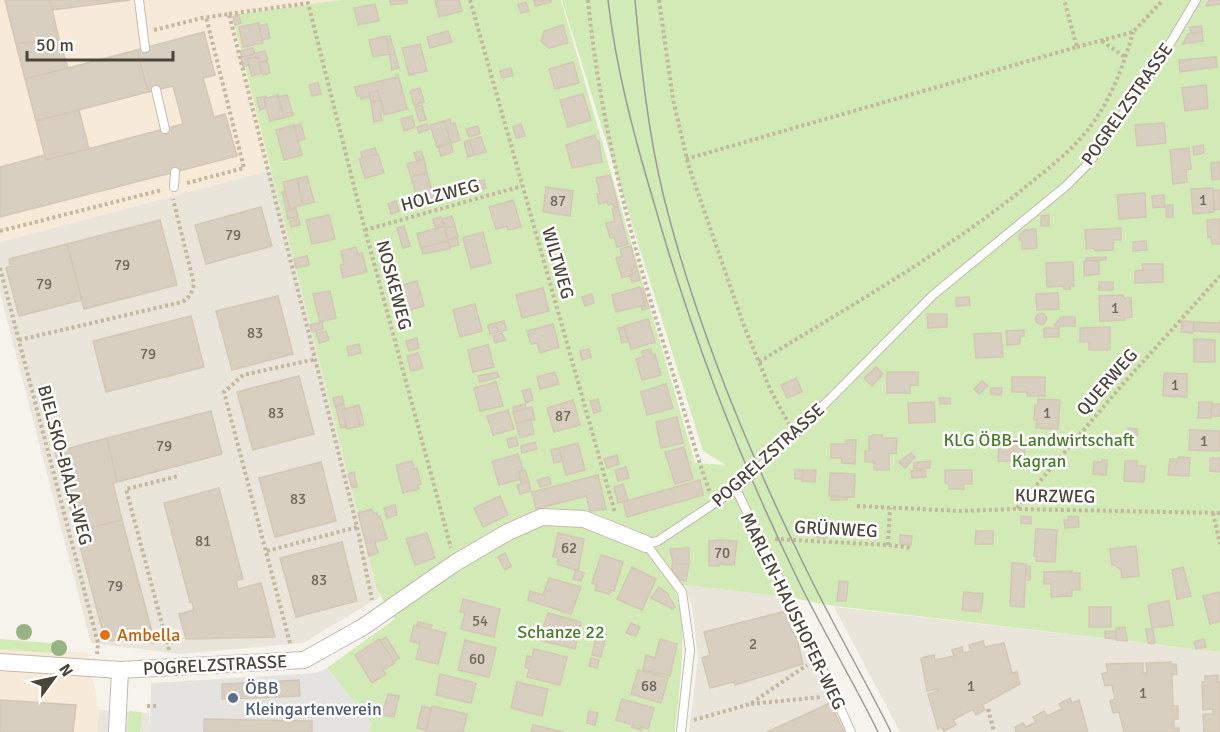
<svg xmlns="http://www.w3.org/2000/svg" width="1220" height="732" font-family="Signika,sans-serif">
<rect width="100%" height="100%" fill="#f6f3ec"/>
<path fill="#eae5da" d="M271,170L377,590L380,597L303,643L180,654L91,643L0,293V242Z
M685,585L787,597L848,732H689L698,658L692,606Z
M834,607L1220,652V732H900Z
M99,710L149,713L150,732H97Z"/>
<path fill="#f7ead8" d="M0,0H341L232,16L271,170L0,242Z
M0,647L88,653L99,710L97,732H0Z"/>
<path fill="#d2eab5" d="M341,0H561L695,463L726,465L703,451L562,0H1220V652L834,606L787,597L685,585L675,592C690,625 678,696 675,732H369L371,723L327,668L395,619L377,590L232,15Z
M0,639L64,644L67,647L65,654L0,649Z
M129,711L142,712L140,732H127Z"/>
<path fill="#e5e3e0" d="M327,668L372,724L369,732H150L151,683L316,673Z"/>
<path fill="#d8cfc1" stroke="#d3c7b4" stroke-width="1.5" d="M5,0H50L59,39L16,44Z
M50,0H130L52,10Z
M407,0V3L391,5L390,1Z
M435,0H459L462,11L439,17Z
M534,0H551V2L535,6Z
M1209,0H1220V4L1206,6Z
M526,2L529,11L521,13L518,5Z
M375,4L379,21L358,25L354,8Z
M239,15L241,23L235,25L233,17Z
M259,23L263,43L243,47L239,27Z
M267,24L270,38L262,40L259,26Z
M563,25L568,43L549,48L541,41L544,31Z
M1202,26V32L1191,33L1190,27Z
M448,31L452,42L430,48L427,37Z
M204,32L215,75L203,78L214,117L225,114L237,156L0,217V167L45,155L46,160L183,124L173,86L148,92L137,50Z
M1202,32L1203,41L1183,44L1188,34Z
M386,36L390,54L373,57L369,40Z
M390,36L399,68L392,70L386,37Z
M59,39L68,68L25,79L16,44Z
M420,44L427,71L409,75L402,48Z
M253,48L255,54L242,57L240,51Z
M137,50L148,92L36,121L25,79Z
M265,51L268,60L259,63L258,57L247,59L249,65L243,67L241,57Z
M258,57L262,73L252,76L247,59Z
M1216,57L1217,67L1180,72L1179,60Z
M267,61L270,73L263,75L259,63Z
M573,62L579,83L555,89L549,69Z
M511,68L513,76L502,78L500,71Z
M396,75H398L407,109L384,115L378,91L369,93L370,97L361,99V96H357L355,87L397,77Z
M318,82L321,94L312,96L309,85Z
M1206,85L1208,108L1185,111L1182,88Z
M420,88L424,102L414,105L410,91Z
M378,91L380,100L371,102L369,93Z
M583,94L591,120L568,127L560,100Z
M278,95L284,118L270,121L264,99Z
M287,95L293,115L284,118L278,97Z
M266,96L267,98L264,99L266,108L260,110L257,98Z
M381,100L384,111L380,112L382,120L374,122L371,102Z
M422,105L426,120L419,121L415,107Z
M79,110L89,149L46,160L36,121Z
M412,116L415,127L404,131L401,119Z
M450,119L451,124L455,123L460,140L451,143L444,121Z
M444,121L451,143L437,147L430,125Z
M1164,123L1166,143L1137,146L1135,125Z
M301,124L305,139L298,141L294,126Z
M427,124L429,129L419,133L417,127Z
M521,124L525,136L516,138L513,127Z
M294,125L302,155L284,160L276,130Z
M478,126L480,134L469,137L466,129Z
M595,135L597,141H599L602,162L572,168L566,145Z
M481,137L486,152L474,155L469,140Z
M469,140L474,155L468,157L464,142Z
M451,143L453,152L441,156L438,146Z
M1203,145L1204,153L1194,155L1193,147Z
M375,148L377,154L362,158L361,152Z
M1189,148L1191,169L1186,170L1187,182L1173,184L1170,150Z
M421,151L424,159L417,161L414,153Z
M378,154L384,173L365,178L359,159Z
M424,159L427,173L411,177L407,164Z
M1220,162V179L1212,180L1211,163Z
M427,173L435,201L419,205L411,177Z
M610,175L618,206L614,207L613,204L608,205L607,202L599,204L597,194H600L596,178Z
M307,176L314,202L303,205L297,179Z
M297,179L303,205L290,209L283,182Z
M484,180L486,188L480,190L477,181Z
M546,187L573,191L570,216L543,212Z
M1213,188L1214,212L1193,214L1191,189Z
M1213,190H1220V209L1214,210Z
M285,191L290,208L286,209L282,192Z
M1145,193L1146,217L1119,219L1117,195Z
M1164,195L1165,207L1153,208L1152,196Z
M513,200L521,227L508,230L507,226L496,229L489,207Z
M396,201L399,211L391,214L388,204Z
M1168,205H1173V217H1166V207Z
M261,207L272,246L206,264L195,225Z
M618,207L628,244L617,247L614,237L610,238L606,223L615,221L612,209Z
M296,209L298,217L288,219L286,211Z
M329,215L335,239L312,244L306,220Z
M1049,215V226H1041V216Z
M452,216L455,226L445,228L442,219Z
M441,217L444,226L436,229L433,219Z
M299,219L300,225L291,227L290,221Z
M1220,219V244H1212L1211,236L1208,237L1207,220Z
M160,220L177,285L84,309L67,244Z
M404,226L410,246L403,248L397,228Z
M444,226L448,241L421,248L417,234Z
M455,226L458,237L448,240L445,228Z
M1121,228V240H1113V250L1095,251L1094,248L1086,249L1085,230Z
M1036,229L1037,248L1022,249V241L1019,240V236L1025,230Z
M483,232L491,263L471,268L463,238Z
M457,238L459,245L450,247L448,240Z
M448,241L450,249L423,254L421,248Z
M1146,241L1147,250L1133,251V242Z
M67,244L82,300L19,316L6,268L11,266L9,259Z
M631,246L636,266L631,268L633,274L622,278L616,258L622,256L620,249Z
M356,247L358,254L362,253L367,272L343,278L340,265L344,264L341,251Z
M307,256L309,265L296,268L294,259Z
M1106,257V260L1086,261V258Z
M1084,261H1099V274L1084,276Z
M1073,262L1074,286H1070V289H1064V286L1047,287L1046,263Z
M1142,264H1163V282L1135,283V271L1143,270Z
M636,266L640,280L632,282L630,275L633,274L631,268Z
M417,281L424,306L403,312L396,287Z
M1099,282H1113V290H1099Z
M640,287L645,305L616,312L612,295Z
M543,288L549,311L522,318L516,295Z
M643,288L649,308L642,310L641,306L645,305L641,289Z
M330,291L336,318L320,322L313,294Z
M1058,293L1059,309L1037,310L1036,294Z
M592,294L594,303L585,306L582,297Z
M1123,295L1124,298H1131L1132,317L1124,318L1125,320L1100,321L1099,296Z
M278,296L293,354L232,370L216,311Z
M969,297L970,305L956,306V298Z
M475,304L482,331L460,337L453,310Z
M1035.5 319a5.5 5.5 0 1 1 11 0a5.5 5.5 0 1 1-11 0Z
M927,314H947V327L928,328Z
M191,316L204,367L106,392L93,341Z
M1061,317H1075V326H1054Z
M648,319L655,342L631,349L624,326Z
M1220,320V332L1193,331L1194,322L1220,323Z
M504,321L506,330L498,332L496,323Z
M1182,321L1194,322L1193,333L1181,332Z
M322,322L323,329L312,332L310,325Z
M496,323L498,332L490,334L488,325Z
M553,324L559,347L540,353L537,343L531,344L527,331Z
M624,327L628,341L622,343L618,328Z
M1110,327V350H1089V342H1080V328Z
M1044,328H1059V337H1044Z
M1024,330V336H1020V344L1007,345L1006,331Z
M326,331L329,340L319,343L316,333Z
M502,333L505,340L495,343L493,336Z
M1001,333L1003,357L976,358L974,334Z
M417,338L419,348L409,351L406,341Z
M1194,339L1215,340V362H1194Z
M359,344L361,353L349,356L347,347Z
M488,345L494,367L473,372L468,350Z
M589,349L591,357L582,360L580,351Z
M651,349L652,355L655,354L661,375L642,380L636,359L643,357L642,351Z
M418,353L423,368L411,371L407,356Z
M876,367L883,374L872,386L864,378Z
M497,372L499,377L480,382L478,376Z
M555,372L559,384L540,389L537,377Z
M887,372H918V385H910V393H887Z
M1164,373L1187,374V397L1163,396Z
M299,376L314,434L253,450L237,392Z
M1012,377H1045V396H1027V392H1012Z
M797,378L802,392L787,398L781,385Z
M982,381L988,386L979,394L974,389Z
M496,382L503,406L480,411L474,388Z
M666,384L673,408L647,415L641,392Z
M991,388H1002L1001,395L991,394Z
M530,389L533,400L526,403L522,391Z
M342,396L344,404L335,406L333,398Z
M939,398H950V404H940Z
M598,399L601,411L594,413L590,401Z
M1038,399L1060,400L1058,429L1036,428L1037,420H1034L1035,405H1038Z
M573,400L580,425L554,432L547,408Z
M934,402L935,422L909,423L908,403Z
M1199,402H1212L1211,418H1198Z
M525,404L526,408L514,412L513,407Z
M1212,404H1220V416H1211Z
M344,405L345,409L342,410L346,427L341,428L336,407Z
M359,405L364,424L360,426L355,406Z
M355,406L360,426L347,429L342,410Z
M532,407L535,420L516,423L513,412Z
M508,410L514,429L493,435L487,416Z
M211,411L222,454L117,482L107,438Z
M677,417L683,443L661,448L656,422Z
M531,419L534,434L520,438L516,423Z
M1128,428L1137,429V436H1127Z
M1190,430L1220,431L1219,451L1189,450Z
M873,435H882V438H897L896,454L889,453V470H874V462H865V451H869V436H873Z
M516,437L518,445L509,448L507,439Z
M107,438L117,482L113,483L122,520L76,531L55,452Z
M846,440H856L855,464L842,463V458H831V444H846Z
M535,442L537,449L522,453L521,446Z
M578,443L585,470L566,475L559,448Z
M999,444H1025L1024,462L998,461Z
M684,447L693,479L675,484L665,452Z
M559,448L563,461L554,463L551,450Z
M911,453L915,457L905,468L899,462Z
M518,454L523,470L519,472L521,479L499,485L492,461Z
M617,455L619,464L607,468L604,459Z
M1179,457L1190,458L1189,476L1168,475L1170,459H1179Z
M1210,458H1220V472L1210,471Z
M1102,460H1107L1106,475L1093,474L1094,462H1102Z
M412,461L414,469L417,468L421,484L418,485L419,489L403,493L396,465Z
M930,461V468L914,469V463Z
M1125,461H1137V466H1145L1144,482L1124,481Z
M321,462L336,521L275,537L259,478Z
M626,467L629,478L618,481L615,470Z
M525,470L529,482L521,484L519,472Z
M795,470H803L802,479H795Z
M803,470H816L815,482L802,481Z
M925,470L926,477L912,478L911,471Z
M945,470H972V484H964V489H949V484L945,483Z
M354,472L357,487L352,488L348,474Z
M830,473L855,474L854,497L829,496Z
M598,475L606,509L590,511L586,496L536,509L532,492Z
M549,477L551,484L540,487L537,480Z
M700,480L703,495L627,517L623,502Z
M529,482L531,491L520,494L517,485Z
M623,484L628,500L618,503L614,487Z
M219,488L243,579L236,581L238,589L261,583L275,637L186,639L179,614L194,610L192,602H190L164,503Z
M500,496L508,515L483,527L474,508Z
M832,496L847,497V500H831Z
M395,505L397,515L387,518L384,508Z
M372,509L373,513H377L378,517L380,516L387,539L375,542L378,553L369,556L358,513Z
M1021,516L1031,517V524L1021,523Z
M1078,516L1079,527L1065,528L1064,520H1069L1068,517Z
M122,520L155,643L105,640L76,531Z
M815,528L827,529L826,538L815,537Z
M1036,529L1057,530L1055,562L1036,561L1037,557L1034,556Z
M976,531H993V544H975Z
M427,533L435,558L415,565L406,539Z
M558,533L584,539L578,571L557,564L558,558L553,557Z
M900,535L912,536L911,545L900,544Z
M720,540L737,541L734,565L719,564V566H709V541Z
M342,542L357,601L296,617L280,558Z
M1136,546L1139,576L1122,578L1121,570L1115,565H1112L1110,549Z
M689,548V564H673L670,549Z
M505,553L511,566L505,570L498,557Z
M601,555L623,562L614,591L611,590L609,594L595,590L597,585L592,583Z
M1012,563L1026,564L1024,607L1010,606Z
M672,564H689L686,581L681,580L672,571Z
M1026,566H1030V580H1025Z
M632,567L656,579L642,610L617,599Z
M1183,567L1191,596L1177,599L1172,570Z
M576,570L584,573L581,581L573,579Z
M1072,571L1071,573H1080V590H1072V596L1051,597V584H1044V572Z
M549,578L581,587L571,614L528,600L530,591L543,595Z
M839,581L848,582L846,601H837Z
M659,587L667,593L675,607L673,609L651,598Z
M964,592L983,594L981,612L962,610Z
M1220,592V621L1210,624L1203,596Z
M463,599L500,609L494,637L461,629L465,613L460,612Z
M1169,601L1173,625L1152,628L1148,605Z
M1089,607H1111V627H1089Z
M786,611L792,632L795,631L803,664L735,685L734,682L710,688L702,658L710,655L704,632Z
M548,613L581,622L575,649L543,641L545,633L542,632Z
M418,622L432,625L430,629L417,626Z
M631,623L640,627L636,636L626,633Z
M414,625L446,633L438,664L416,659L420,644L410,641Z
M1125,627L1127,641L1116,640V628Z
M1146,629H1153L1155,642L1153,644L1148,643Z
M1105,631L1116,632V639L1105,638Z
M597,632L606,634L601,657L592,655Z
M386,637L399,658L394,661L380,641Z
M379,639L395,663L383,670L386,674L372,683L355,655Z
M660,639L677,644L670,676L643,670L646,655L655,658Z
M1204,639L1206,647L1196,649L1194,642Z
M465,640L496,648L489,677L458,670Z
M983,641L985,647L1004,643L1012,673L1017,672L1020,684L982,705L985,710L976,715L973,709L953,720L956,725L944,731L941,727L938,729L928,694L938,691L937,689L927,691L921,658L934,655L935,660L954,656L952,650L962,647L963,653L971,651L969,645Z
M534,649L567,657L560,685L527,677L529,669L525,667L527,656L532,657Z
M591,658L599,660L597,668L589,666Z
M1171,662V664H1176L1177,674H1172L1173,706H1178V719H1174V728H1179V732H1124L1119,712L1113,713L1110,701L1115,699L1112,685L1105,686L1102,674L1108,672L1106,664L1143,663V673H1147L1146,663Z
M638,670L668,678L661,703L631,694Z
M440,674L476,683L471,703L436,695Z
M1218,675V682H1220V732H1204L1203,714H1213V709L1203,710L1202,682H1205V676Z
M299,680L300,696L222,699V684Z
M517,682L548,689L542,716L511,708Z
M388,694L399,696L394,717L382,715Z
M1070,698L1072,703L1079,700L1088,732H1016L1015,727L1023,723L1026,727L1036,722L1033,717L1044,711L1047,716L1062,709L1059,704Z
M622,699L654,708L648,729L641,727V730L632,727L633,725L616,720Z
M0,700L76,705L73,732H0Z
M830,703L844,732H767Z
M422,706L431,708L426,730L417,728Z
M432,706L467,714L463,732H426Z
M589,711L598,713L595,725L587,723Z
M204,719L312,721V732H204Z
M533,725L564,732H531Z"/>
<g fill="none" stroke-linecap="round" stroke-linejoin="round">
<defs>
<path id="service" d="M139,0L145,48
M156,90L165,129
M174,187L175,172
M736,489L817,657L851,732
M681,732L690,650L682,592L646,544L658,541L736,489L795,434L933,295L1066,186L1089,163L1162,57L1196,0"/>
<path id="minor" d="M0,662L120,670L304,660L363,627L455,563L508,532L542,517L584,519L646,544
M117,732L120,670"/>
</defs>
<use href="#service" stroke="#c2bbae" stroke-width="10"/>
<use href="#minor" stroke="#c2bbae" stroke-width="18"/>
<path stroke="#c4b79f" stroke-width="4" stroke-dasharray="3 3" stroke-linecap="butt" d="M470,0L615,513
M588,0C600,125 633,248 671,367C684,409 695,452 710,493
M659,0L673,99L688,164L744,326L771,391L789,424
M229,14L308,3L365,230L451,548
M154,30L202,18L229,14L357,527L372,600
M1102,41L1126,58
M1077,47L1133,32L1163,0
M686,159L1077,47L1064,0
M187,183L244,168L206,17
M365,230L522,186
M0,231L162,190
M0,268L98,643L97,654
M19,340L182,302C190,297 192,293 194,284L173,199
M759,362C848,307 941,255 1023,189C1046,170 1072,151 1090,127C1111,99 1124,65 1133,32
M857,506L960,511L1016,509L1220,513
M1017,508L1123,384L1220,276
M1213,513L1220,544
M775,539L888,545L912,548
M888,545L890,508
M267,551L357,527
M290,643L224,392L243,375L316,359
M169,650L126,489L179,476
M751,704L821,697
M147,706H157
M988,709L994,732
M694,720L750,704L807,665"/>
<use href="#service" stroke="#fff" stroke-width="8"/>
<use href="#minor" stroke="#fff" stroke-width="16"/>
<path stroke="#9a9a9a" stroke-width="1.5" d="M608,0C616,69 634,136 654,203C691,333 739,459 798,580C823,631 853,681 878,732
M635,0C641,66 648,133 664,198C696,325 747,449 805,567C832,623 863,676 891,732"/>
</g>
<g fill="#97b381">
<circle cx="24" cy="632" r="8"/>
<circle cx="59" cy="648" r="8"/>
</g>
<circle fill="#e8710a" stroke="#fff" stroke-width="2" cx="105" cy="635" r="6"/>
<circle fill="#5c6f8a" stroke="#fff" stroke-width="2" cx="233" cy="698" r="6"/>
<g text-anchor="middle" dominant-baseline="central" stroke-width="5" stroke-linejoin="round" paint-order="stroke">
<g font-size="15" fill="#6e675b">
<text x="1203" y="200">1</text>
<text x="558" y="201">87</text>
<text x="233" y="235">79</text>
<text x="122" y="265">79</text>
<text x="44" y="284">79</text>
<text x="1115" y="308">1</text>
<text x="255" y="333">83</text>
<text x="148" y="354">79</text>
<text x="1175" y="385">1</text>
<text x="276" y="413">83</text>
<text x="1047" y="413">1</text>
<text x="563" y="416">87</text>
<text x="1204" y="441">1</text>
<text x="164" y="446">79</text>
<text x="298" y="499">83</text>
<text x="203" y="541">81</text>
<text x="569" y="548">62</text>
<text x="722" y="553">70</text>
<text x="319" y="580">83</text>
<text x="115" y="586">79</text>
<text x="480" y="621">54</text>
<text x="753" y="644">2</text>
<text x="477" y="659">60</text>
<text x="649" y="686">68</text>
<text x="971" y="686">1</text>
<text x="1143" y="693">1</text>
</g>
<g font-size="18" fill="#4b4439" stroke="#fff">
<text transform="translate(1127 104) rotate(-55)">POGRELZSTRASSE</text>
<text transform="translate(440 195) rotate(-15)">HOLZWEG</text>
<text transform="translate(558 263) rotate(74)">WILTWEG</text>
<text transform="translate(394 285) rotate(75)">NOSKEWEG</text>
<text transform="translate(1107 382) rotate(-49)">QUERWEG</text>
<text transform="translate(768 455) rotate(-42)">POGRELZSTRASSE</text>
<text transform="translate(65 465) rotate(75)">BIELSKO-BIALA-WEG</text>
<text transform="translate(1055 496) rotate(1)">KURZWEG</text>
<text transform="translate(836 529) rotate(3)">GRÜNWEG</text>
<text transform="translate(793 611) rotate(64)">MARLEN-HAUSHOFER-WEG</text>
<text transform="translate(215 665) rotate(-3)">POGRELZSTRASSE</text>
</g>
<g font-size="18" fill="#4a7f2a" stroke="#fff">
<text x="1039" y="440">KLG ÖBB-Landwirtschaft<tspan x="1039" dy="21">Kagran</tspan></text>
<text x="561" y="632">Schanze 22</text>
</g>
<g font-size="18" fill="#c56008" stroke="#fff" text-anchor="start">
<text x="117" y="635">Ambella</text>
</g>
<g font-size="18" fill="#4e5e75" stroke="#fff" text-anchor="start">
<text x="245" y="688">ÖBB<tspan x="245" dy="21">Kleingartenverein</tspan></text>
</g>
</g>
<g transform="translate(54 678) rotate(57)" stroke="#ffffff" stroke-width="4.5" paint-order="stroke">
<path d="M0-4.5L10 22L0 15L-10 22Z" fill="#4b4439"/>
<text y="-9" font-size="16" font-weight="bold" text-anchor="middle" fill="#4b4439">N</text>
</g>
<path d="M27 51v9h146v-9" fill="none" stroke="#4b4439" stroke-width="3"/>
<text x="36" y="51" font-size="18" fill="#4b4439" stroke="#ffffff" stroke-width="4.5" paint-order="stroke">50 m</text>
</svg>
